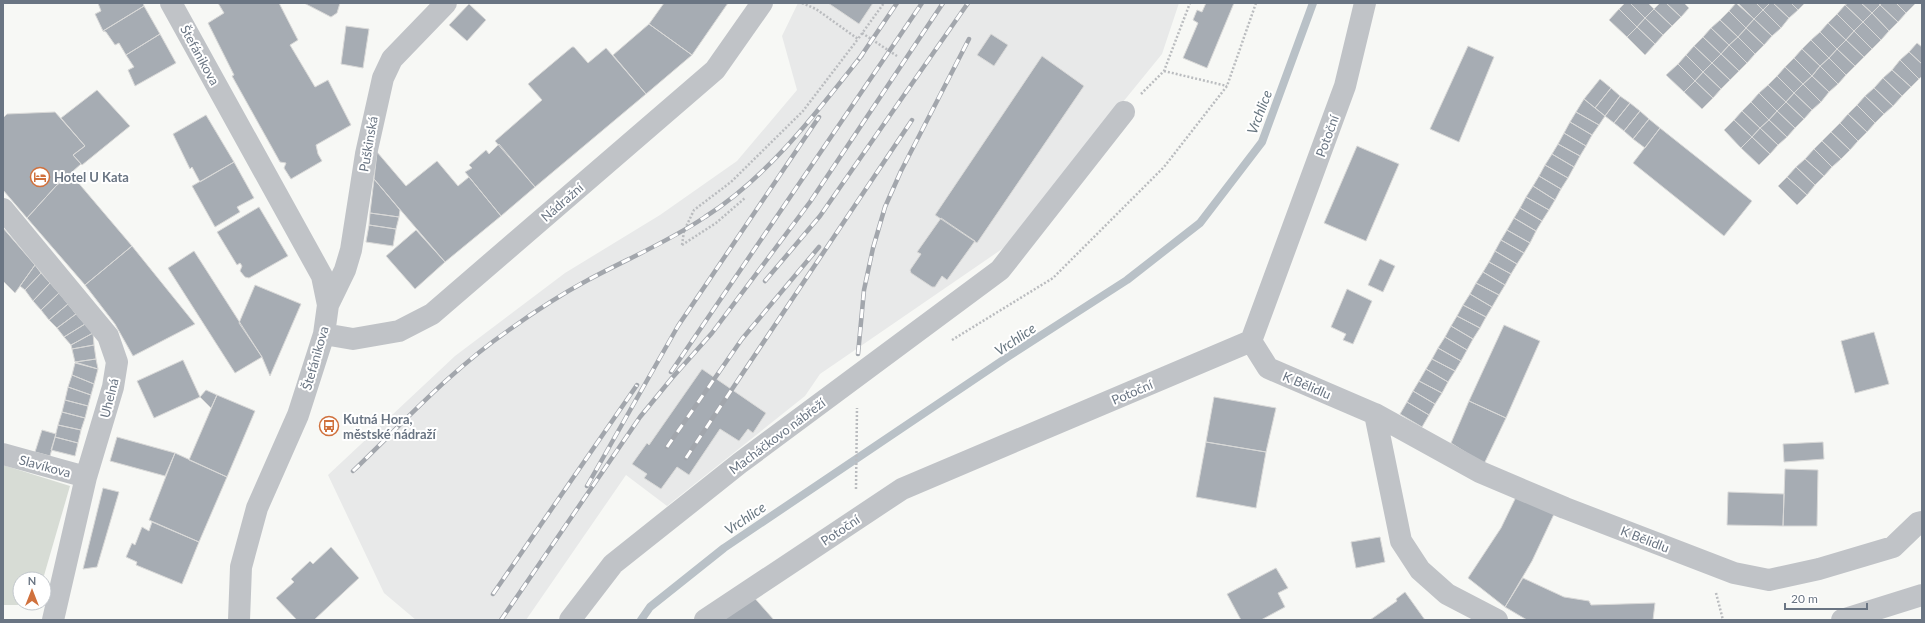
<svg xmlns="http://www.w3.org/2000/svg" width="1925" height="623" font-family="Lato,sans-serif">
<rect width="100%" height="100%" fill="#f7f8f5"/>
<path fill="#e8e9e9" d="M798,3H1179L1162,54L1005,247L820,374L805,396L667,506L626,475L526,620H416L384,593L328,475L455,356L565,273L660,215L737,161L797,90L782,36Z"/>
<path fill="#d7dcd5" d="M3,465L70,486L43,579H20V603H36L35,605H3Z"/>
<g fill="none" stroke-linecap="round" stroke-linejoin="round">
<path stroke="#b9c1c7" stroke-width="8" d="M641,620L650,607L724,548L1006,358L1127,280L1200,223L1262,142L1313,3"/>
</g>
<path fill="#a6acb3" stroke="#d9d9d8" d="M98,3H143L144,6L103,31L95,14L101,11Z
M218,3H279L298,40L290,45L315,87L328,80L351,125L316,145L318,154L322,161L291,179L284,168L286,163L280,162L232,76L234,75L208,23L224,13Z
M304,3H340L337,13L331,17Z
M664,3H728L692,55L649,24Z
M828,3H873L859,24Z
M1206,3H1234L1207,68L1183,58L1198,23L1193,20L1197,10L1202,12Z
M1625,3H1630L1645,18L1637,27L1619,9Z
M1630,3H1648L1654,9L1645,18Z
M1660,3H1666L1681,17L1672,26L1654,9Z
M1666,3H1684L1689,8L1681,17Z
M1736,3L1754,19L1746,28L1729,11Z
M1738,3H1756L1763,10L1754,19Z
M1756,3H1770L1763,10Z
M1770,3H1773L1789,18L1781,28L1763,10Z
M1773,3H1791L1798,10L1789,18Z
M1791,3H1805L1798,10Z
M1848,3H1861L1872,13L1863,22L1845,5Z
M1861,3H1878L1880,5L1872,13Z
M1882,3H1896L1906,13L1898,22L1880,5Z
M1896,3H1914L1915,4L1906,13Z
M469,4L486,20L467,41L449,25Z
M1845,5L1863,22L1854,31L1837,14Z
M1880,5L1898,22L1889,31L1872,13Z
M144,6L160,34L126,55L119,43L115,45L106,32L103,31Z
M1619,9L1637,27L1627,37L1609,20Z
M1654,9L1672,26L1663,35L1645,18Z
M1763,10L1781,28L1772,36L1754,19Z
M1729,11L1746,28L1738,37L1720,20Z
M1872,13L1889,31L1881,40L1863,22Z
M1837,14L1854,31L1846,40L1828,23Z
M1645,18L1663,35L1655,44L1637,27Z
M1754,19L1772,36L1764,45L1746,28Z
M1720,20L1738,37L1729,45L1711,28Z
M1863,22L1881,40L1872,49L1854,31Z
M1828,23L1846,40L1837,49L1820,32Z
M649,24L692,55L646,94L613,55Z
M346,26L369,29L363,68L341,64Z
M1637,27L1655,44L1645,55L1627,37Z
M1711,28L1729,45L1721,54L1703,37Z
M1746,28L1764,45L1755,54L1738,37Z
M1854,31L1872,49L1864,57L1846,40Z
M1820,32L1837,49L1829,58L1811,40Z
M160,34L176,63L135,86L128,70L134,67L126,55Z
M991,34L1008,45L994,66L977,55Z
M1703,37L1721,54L1712,63L1694,46Z
M1738,37L1755,54L1747,63L1729,45Z
M1811,40L1829,58L1820,66L1802,49Z
M1846,40L1864,57L1855,66L1837,49Z
M1917,43L1922,47V64L1909,52Z
M1729,45L1747,63L1739,71L1721,54Z
M1468,46L1494,57L1459,142L1430,129Z
M1694,46L1712,63L1703,72L1686,55Z
M572,47H574L588,63L606,48L646,94L535,187L495,141L542,100L528,84Z
M1802,49L1820,66L1812,76L1794,58Z
M1837,49L1855,66L1846,75L1829,58Z
M1909,52L1922,64V76L1919,79L1900,60Z
M1721,54L1739,71L1730,80L1712,63Z
M1686,55L1703,72L1695,81L1678,64Z
M1042,56L1084,86L977,243L935,215Z
M1794,58L1812,76L1803,84L1785,67Z
M1829,58L1846,75L1838,84L1820,66Z
M1900,60L1919,79L1911,87L1892,70Z
M1712,63L1730,80L1721,89L1703,72Z
M1678,64L1695,81L1684,92L1666,75Z
M1820,66L1838,84L1829,92L1812,76Z
M1785,67L1803,84L1794,93L1777,76Z
M1892,70L1911,87L1902,96L1883,78Z
M1703,72L1721,89L1713,98L1695,81Z
M1777,76L1794,93L1786,102L1768,85Z
M1812,76L1829,92L1821,102L1803,84Z
M1883,78L1902,96L1893,106L1874,88Z
M1600,79L1611,88L1595,108L1584,99Z
M1695,81L1713,98L1702,109L1684,92Z
M1803,84L1821,102L1812,110L1794,93Z
M1768,85L1786,102L1777,111L1759,93Z
M1611,88L1620,96L1605,116L1595,108Z
M1874,88L1893,106L1884,114L1865,96Z
M97,90L130,126L82,165L73,155L85,146L61,118Z
M1759,93L1777,111L1769,120L1751,102Z
M1794,93L1812,110L1804,119L1786,102Z
M1620,96L1630,103L1614,123L1605,116Z
M1865,96L1884,114L1875,123L1857,105Z
M1584,99L1605,116L1599,125L1576,112Z
M1751,102L1769,120L1760,128L1742,111Z
M1786,102L1804,119L1795,128L1777,111Z
M1630,103L1640,111L1624,131L1614,123Z
M1857,105L1875,123L1867,132L1848,114Z
M1640,111L1649,119L1633,139L1624,131Z
M1742,111L1760,128L1752,137L1734,120Z
M1777,111L1795,128L1787,137L1769,120Z
M55,112L85,146L73,155L81,164L56,186L27,218L3,190V118L7,114Z
M1576,112L1599,125L1592,135L1570,122Z
M1848,114L1867,132L1858,141L1840,123Z
M206,115L234,162L200,182L192,167L190,169L173,134Z
M1649,119L1660,128L1645,148L1633,139Z
M1734,120L1752,137L1741,148L1724,130Z
M1769,120L1787,137L1778,145L1760,128Z
M1570,122L1592,135L1586,146L1564,133Z
M1840,123L1858,141L1850,150L1831,132Z
M1660,128L1752,201L1724,236L1633,163Z
M1760,128L1778,145L1770,154L1752,137Z
M1831,132L1850,150L1841,159L1822,141Z
M1564,133L1586,146L1580,156L1558,144Z
M1752,137L1770,154L1759,165L1741,148Z
M1822,141L1841,159L1832,167L1814,149Z
M499,144L535,187L501,216L465,172L472,168L469,165L486,150L489,154Z
M1558,144L1580,156L1574,167L1552,154Z
M1357,146L1399,164L1366,241L1324,223Z
M1814,149L1832,167L1824,176L1805,159Z
M377,152L406,186L437,161L458,186L469,177L501,216L445,262L374,179Z
M1552,154L1574,167L1568,178L1545,165Z
M1805,159L1824,176L1815,185L1796,167Z
M234,162L254,198L237,207L240,212L215,227L192,186Z
M1545,165L1568,178L1561,189L1539,176Z
M1796,167L1815,185L1807,195L1787,177Z
M70,173L132,246L85,285L27,218L56,186Z
M1539,176L1561,189L1555,200L1533,186Z
M1787,177L1807,195L1797,205L1778,186Z
M374,179L400,210L399,217L370,213Z
M1533,186L1555,200L1549,210L1526,197Z
M1526,197L1549,210L1542,221L1520,208Z
M259,207L288,256L249,278L245,277L240,271L242,266L240,263L237,265L217,232Z
M1520,208L1542,221L1536,231L1514,218Z
M370,213L399,217L396,229L369,225Z
M941,218L975,241L947,280L942,276L935,287H932L911,273L910,270L921,254L917,252Z
M1514,218L1536,231L1530,243L1507,230Z
M369,225L396,229L393,246L366,242Z
M3,228L35,265L15,293L3,281Z
M416,230L445,262L415,289L386,256Z
M1507,230L1530,243L1524,253L1501,240Z
M1501,240L1524,253L1517,264L1495,251Z
M132,246L195,324L133,356L115,324L85,285Z
M194,251L262,357L235,373L168,268Z
M1495,251L1517,264L1511,274L1489,262Z
M1380,259L1395,266L1383,292L1368,285Z
M1489,262L1511,274L1505,285L1483,272Z
M35,265L41,273L25,290L20,286Z
M1483,272L1505,285L1499,295L1476,283Z
M41,273L50,283L33,301L25,290Z
M50,283L59,293L41,310L33,301Z
M1476,283L1499,295L1492,307L1470,294Z
M255,285L301,304L270,376L262,357L239,323Z
M1347,289L1372,301L1353,344L1343,340L1346,334L1331,327Z
M59,293L68,304L49,320L41,310Z
M1470,294L1492,307L1486,317L1463,305Z
M68,304L76,314L57,328L49,320Z
M1463,305L1486,317L1480,328L1457,316Z
M76,314L85,324L64,337L57,328Z
M1457,316L1480,328L1473,339L1451,326Z
M85,324L93,333L71,345L64,337Z
M1504,325L1540,341L1506,418L1469,401Z
M1451,326L1473,339L1467,350L1445,337Z
M1874,332L1889,384L1855,393L1841,341Z
M93,333L94,345L72,349L71,345Z
M1445,337L1467,350L1461,361L1438,348Z
M94,345L96,359L75,362L72,349Z
M1438,348L1461,361L1455,371L1432,359Z
M96,359L98,369L75,362Z
M1432,359L1455,371L1448,382L1426,369Z
M183,360L200,397L154,418L137,381Z
M75,363L98,369L94,384L72,375Z
M702,369L766,413L753,433L748,429L739,441L720,429L689,475L677,467L661,489L644,478L647,474L632,464L647,443L649,445Z
M1426,369L1448,382L1442,393L1419,381Z
M72,375L94,384L91,395L68,387Z
M1419,381L1442,393L1435,404L1413,391Z
M68,387L91,395L88,406L65,400Z
M206,390L217,395L211,408L200,397Z
M1413,391L1435,404L1429,415L1407,402Z
M217,395L255,411L227,477L189,460Z
M1214,397L1276,408L1266,452L1206,442Z
M65,400L88,406L85,418L62,412Z
M1469,401L1506,418L1484,464L1451,443Z
M1407,402L1429,415L1422,427L1400,414Z
M62,412L85,418L81,430L58,425Z
M58,425L81,430L78,443L55,437Z
M42,430L56,434L50,456L35,452Z
M55,437L78,443L75,456L51,450Z
M117,437L175,453L165,476L110,461Z
M1206,442L1266,452L1256,508L1196,497Z
M1823,442L1824,459L1784,462L1783,444Z
M175,453L227,477L199,542L149,520Z
M1785,469L1818,470L1817,526H1783Z
M103,488L119,492L97,567L83,569Z
M1728,492L1784,494L1783,526L1727,525Z
M1516,497L1555,512L1532,561L1505,607L1468,578L1501,528Z
M152,522L199,542L182,584L136,565L137,562L126,557L132,543L135,545L142,527L149,531Z
M1380,537L1385,562L1356,568L1351,542Z
M331,547L359,578L314,620H297L276,598L294,582L291,579L310,561L313,564Z
M1276,568L1288,588L1278,593L1285,607L1261,620H1241L1227,594Z
M1523,578L1564,597L1589,601L1591,605L1655,603L1653,620H1527L1505,607Z
M1405,592L1425,620H1370L1397,601L1396,599Z
M751,594L774,620H716Z"/>
<g fill="none" stroke-linecap="round" stroke-linejoin="round">
<path stroke="#babcbf" stroke-width="2.5" stroke-dasharray="2 2" stroke-linecap="butt" d="M802,3L816,9L858,39L884,3
M862,33L897,56
M1164,71L1227,86
M1141,94L1164,71L1190,3
M682,245L684,231L694,210L731,182L803,111L858,39
M682,245L716,223L745,198
M952,340L1053,278L1164,167L1227,86L1256,3
M856,489L857,408
M1716,593L1723,620"/>
<path stroke="#c0c3c7" stroke-width="22" d="M171,3L322,276L328,305L324,334L298,415L257,508L241,567L239,620
M3,209L108,336L117,362L113,387L86,477L53,620
M328,305L345,270L351,250L366,154L383,78L392,59L446,3
M324,334L353,339L399,331L432,314L715,70L762,3
M1251,341L1268,368L1375,414L1401,541L1420,570L1447,594L1497,620
M1375,414L1480,472L1565,508L1734,573L1769,580L1819,569L1893,547L1918,523L1922,522
M3,454L86,477
M570,620L613,564L740,463L1000,270L1124,112
M705,620L902,489L1251,341L1345,86L1365,3
M1842,620L1922,595"/>
<defs>
<path id="rail" d="M859,59L897,3
M765,281L820,216L968,3
M858,354L864,290L873,248L885,207L901,171L969,39
M671,372L922,3
M667,447L742,339L819,247
M686,458L912,120
M353,471C403,423 451,370 509,330C534,312 560,295 588,280C627,259 668,242 705,217C769,176 816,113 862,55
M587,486L678,326L819,117
M493,594L637,385
M501,620L640,417L672,378L712,333L810,202L943,3"/>
</defs>
<use href="#rail" stroke="#a2a6ac" stroke-width="4.5"/>
<use href="#rail" stroke="#fff" stroke-width="3" stroke-dasharray="9" stroke-linecap="butt"/>
</g>
<defs>
<symbol id="hotel-ring" viewBox="-11 -11 22 22"><circle r="9.5" fill="#fff" stroke="#d0713d" stroke-width="1.5"/><path d="M-6-4.5h1.5V1H6V5H4.5V3h-9V5H-6ZM-4 0a1.8 1.8 0 1 1 3.6 0ZM.5 0V-2.5h3Q6-2.5 6 0Z" fill="#d0713d"/></symbol>
<symbol id="bus-ring" viewBox="-11 -11 22 22"><circle r="9.5" fill="#fff" stroke="#d0713d" stroke-width="1.5"/><path d="M-5-6H5V4H4V6H2V4H-2V6H-4V4H-5ZM-3.5-4V0h7V-4ZM-3.5 1.2v1.5H-2V1.2ZM2 1.2v1.5H3.5V1.2Z" fill="#d0713d"/></symbol>
</defs>
<g fill-rule="evenodd">
<use href="#hotel-ring" x="29" y="166" width="22" height="22"/>
<use href="#bus-ring" x="318" y="415" width="22" height="22"/>
</g>
<g text-anchor="middle" dominant-baseline="central" stroke-width="4" stroke-linejoin="round" paint-order="stroke">
<g font-size="13" fill="#6a7583" stroke="#fff">
<text transform="translate(200 55) rotate(61)">Štefánikova</text>
<text transform="translate(1327 136) rotate(-70)">Potoční</text>
<text transform="translate(368 144) rotate(-80)">Puškinská</text>
<text transform="translate(562 202) rotate(-41)">Nádražní</text>
<text transform="translate(315 358) rotate(-74)">Štefánikova</text>
<text transform="translate(1307 385) rotate(23)">K Bělidlu</text>
<text transform="translate(1132 392) rotate(-23)">Potoční</text>
<text transform="translate(109 398) rotate(-76)">Uhelná</text>
<text transform="translate(777 436) rotate(-37)">Macháčkovo nábřeží</text>
<text transform="translate(45 466) rotate(15)">Slavíkova</text>
<text transform="translate(840 530) rotate(-34)">Potoční</text>
<text transform="translate(1645 539) rotate(21)">K Bělidlu</text>
</g>
<g font-size="13" font-weight="bold" fill="#6a7583" stroke="#fff" text-anchor="start">
<text x="54" y="177">Hotel U Kata</text>
<text x="343" y="419">Kutná Hora,<tspan x="343" dy="15">městské nádraží</tspan></text>
</g>
<g font-size="14" font-style="italic" fill="#66757f" stroke="#fff">
<text transform="translate(1259 112) rotate(-69)">Vrchlice</text>
<text transform="translate(1015 339) rotate(-34)">Vrchlice</text>
<text transform="translate(745 518) rotate(-34)">Vrchlice</text>
</g>
</g>
<rect width="1925" height="623" fill="none" stroke="#6a7583" stroke-width="8"/>
<g transform="translate(32 591)"><circle r="19" fill="#ffffff" stroke="#c3c8cd"/>
<path d="M0-3L7 15L0 10L-7 15Z" fill="#d0713d"/>
<text y="-6" font-size="11" font-weight="bold" text-anchor="middle" fill="#6a7583">N</text>
</g>
<path d="M1785 603v6h82v-6" fill="none" stroke="#6a7583" stroke-width="2"/>
<text x="1791" y="603" font-size="12" fill="#6a7583" stroke="#ffffff" stroke-width="3" paint-order="stroke">20 m</text>
</svg>
